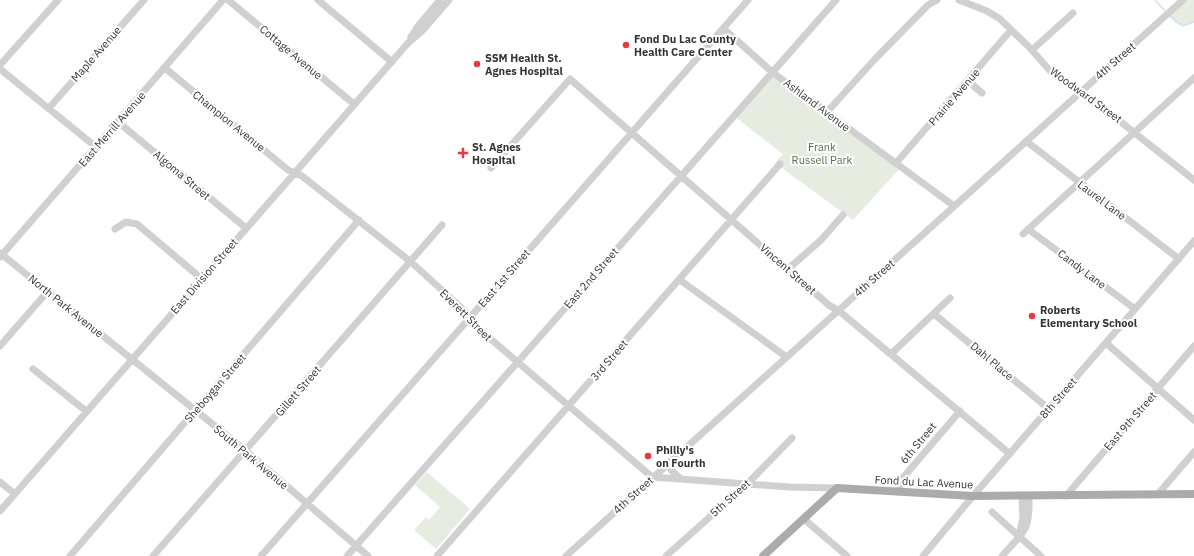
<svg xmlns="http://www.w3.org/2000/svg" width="1194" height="556" font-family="'IBM Plex Sans',sans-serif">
<rect width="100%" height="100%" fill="#fff"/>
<path fill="#e6ecdf" d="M1183,0H1194V22L1183,26L1175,21L1168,13Z
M772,72L901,167L853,220L775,163L783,154L734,116Z
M427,472L470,509L436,549L414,530L426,517L429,520L440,507L415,485Z"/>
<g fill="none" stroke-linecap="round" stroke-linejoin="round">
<path stroke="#cfe2ee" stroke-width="1.5" d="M1155,0L1166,12
M1170,16L1175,21L1183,26L1194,22"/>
<path stroke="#d0d0d0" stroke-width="7" d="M228,0L354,104
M318,0L392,62
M959,0L987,11L1000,19L1029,47L1053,74L1087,95L1194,180
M723,28L772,72L954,206
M411,37L418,26L440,0
M1032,50L1073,13
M0,65L58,0
M165,68L288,170L302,176L411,262L466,312L472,323L652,477L789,487L837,488
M0,69L96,147
M968,81L982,93
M49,108L144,0
M827,112L875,59L928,5L937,0
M118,122L246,228
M1026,141L1179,259
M896,163L1011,30
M491,168L570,79L830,306L838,310L1010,454
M115,229L126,222L137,224L202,279
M1028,229L1135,309
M1023,234L1194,78
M0,253L246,451L368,556
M0,257L223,0
M788,269L821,240L843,215
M680,280L785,356
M934,314L1049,409
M1106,343L1194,420
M0,346L48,291
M891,354L950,298
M33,369L86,411
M671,461V470L680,478
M0,482L15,494
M899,491L901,480L960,411
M1158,494L1194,452
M1066,496L1194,346
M0,511L408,43L423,30L449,0
M992,512L1041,556
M804,519L847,556
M1019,536L1023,518L1022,497
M70,556L359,220
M153,556L442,225
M261,556L748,0
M347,556L836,0
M437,556L780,164
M566,556L1183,0
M666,556L748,483L792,438
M923,556L973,496L1194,241
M1002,556C1024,531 1030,532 1029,497"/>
<path stroke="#ababab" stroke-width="8" d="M763,556L837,488L973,496L1194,494"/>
</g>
<g fill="#e63946" stroke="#fff" stroke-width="1.5">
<circle cx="626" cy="45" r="4"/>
<circle cx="477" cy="64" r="4"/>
<path d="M461 147h4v4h4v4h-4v4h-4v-4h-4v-4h4z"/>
<circle cx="1032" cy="316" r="4"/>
<circle cx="648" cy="456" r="4"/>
</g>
<g text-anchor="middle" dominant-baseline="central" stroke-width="4" stroke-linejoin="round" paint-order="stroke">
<g font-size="11" font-weight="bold" fill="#333" stroke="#fff" text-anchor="start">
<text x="634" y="39">Fond Du Lac County<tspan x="634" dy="13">Health Care Center</tspan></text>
<text x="485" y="58">SSM Health St.<tspan x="485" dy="13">Agnes Hospital</tspan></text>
<text x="472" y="147">St. Agnes<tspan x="472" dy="13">Hospital</tspan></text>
<text x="1040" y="310">Roberts<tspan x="1040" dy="13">Elementary School</tspan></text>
<text x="656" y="450">Philly's<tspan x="656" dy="13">on Fourth</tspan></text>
</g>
<g font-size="11" fill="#333" stroke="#fff">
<text transform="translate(291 52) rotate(40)">Cottage Avenue</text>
<text transform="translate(96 54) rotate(-49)">Maple Avenue</text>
<text transform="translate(1115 61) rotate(-41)">4th Street</text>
<text transform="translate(1086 95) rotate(36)">Woodward Street</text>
<text transform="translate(954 97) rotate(-49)">Prairie Avenue</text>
<text transform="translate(817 105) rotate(37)">Ashland Avenue</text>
<text transform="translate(229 121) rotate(39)">Champion Avenue</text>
<text transform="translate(112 129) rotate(-49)">East Merrill Avenue</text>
<text transform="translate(182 175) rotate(40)">Algoma Street</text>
<text transform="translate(1102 200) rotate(37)">Laurel Lane</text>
<text transform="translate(788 269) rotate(41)">Vincent Street</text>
<text transform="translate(1082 269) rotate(37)">Candy Lane</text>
<text transform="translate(204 276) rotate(-49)">East Division Street</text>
<text transform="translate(504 278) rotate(-49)">East 1st Street</text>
<text transform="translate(591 278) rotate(-49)">East 2nd Street</text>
<text transform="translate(874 278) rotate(-41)">4th Street</text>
<text transform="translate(66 306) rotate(39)">North Park Avenue</text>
<text transform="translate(466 315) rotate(45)">Everett Street</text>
<text transform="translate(609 360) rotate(-49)">3rd Street</text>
<text transform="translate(992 361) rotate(40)">Dahl Place</text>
<text transform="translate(215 388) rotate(-49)">Sheboygan Street</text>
<text transform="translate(298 391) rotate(-49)">Gillett Street</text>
<text transform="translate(1058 398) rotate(-49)">8th Street</text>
<text transform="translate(1130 421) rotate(-49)">East 9th Street</text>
<text transform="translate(918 443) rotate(-50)">6th Street</text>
<text transform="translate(251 457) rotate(40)">South Park Avenue</text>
<text transform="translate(924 482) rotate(3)">Fond du Lac Avenue</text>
<text transform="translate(633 495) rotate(-42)">4th Street</text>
<text transform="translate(730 498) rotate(-42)">5th Street</text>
</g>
<g font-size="11" fill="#56703f" stroke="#fff">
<text x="822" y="147">Frank<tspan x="822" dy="13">Russell Park</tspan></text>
</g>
</g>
</svg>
